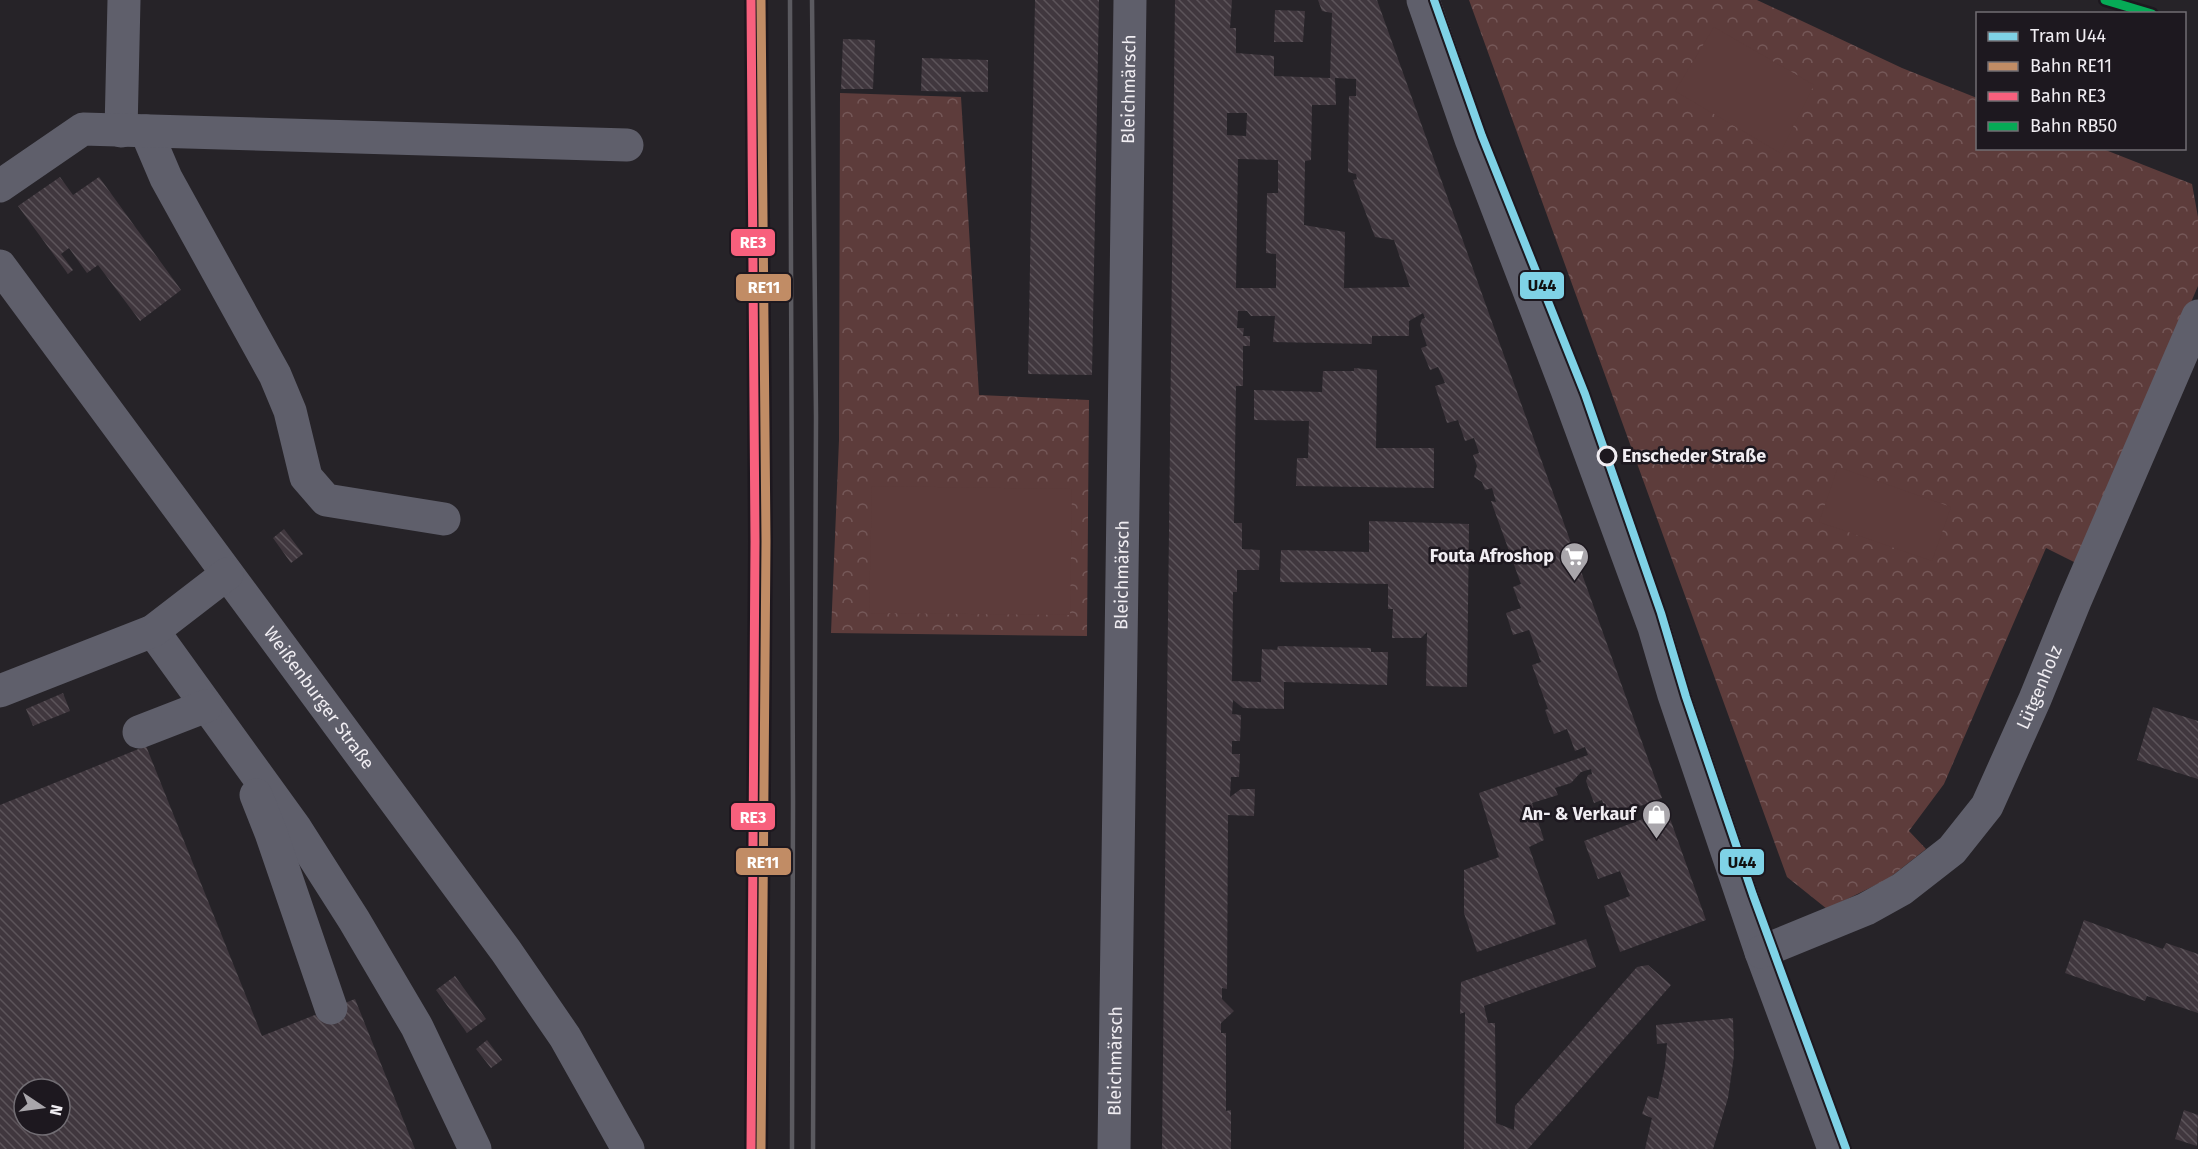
<svg xmlns="http://www.w3.org/2000/svg" width="2198" height="1149" font-family="'Fira Sans',sans-serif">
<defs>
<pattern id="forest-crowns" width="20" height="18" patternUnits="userSpaceOnUse" patternTransform="scale(1.5)"><rect width="20" height="18" fill="#5d3c3b"/><path d="M2 6a3 3 0 1 1 6 0M12 15a3 3 0 1 1 6 0" fill="none" stroke="#755858"/></pattern>
<pattern id="building-back-hatch" width="6" height="6" patternUnits="userSpaceOnUse" patternTransform="scale(1.5)"><rect width="6" height="6" fill="#40373e"/><path d="M-1 5l2 2M0 0l6 6M5-1l2 2" fill="none" stroke="#5c545a"/></pattern>
</defs>
<rect width="100%" height="100%" fill="#262328"/>
<path fill="url(#forest-crowns)" d="M1469,0H1757L1902,68L1977,98L1978,148L2103,149L2192,184L2198,217V286L2078,564L2046,548L1944,784L1909,831L1926,849L1888,879L1827,909L1787,877Z
M840,93L961,97L979,395L1089,400L1087,636L831,633L839,440Z"/>
<path fill="#5d3c3b" d="M1714,27L1814,85L1780,153L1675,91Z
M1838,467L1951,507L1932,561L1819,522Z
M872,486L1072,489L1070,615L869,613Z"/>
<path fill="url(#building-back-hatch)" fill-rule="evenodd" d="M1035,0H1099L1092,375L1028,374Z
M1175,0H1232L1230,28H1236V53L1274,56V76L1330,78L1332,13L1322,11L1318,0H1377L1662,798L1608,818L1602,800L1594,803L1586,781L1588,775L1592,774L1591,769L1581,772L1571,783L1555,788L1558,795L1532,803L1544,840L1529,847L1556,924L1477,952L1464,913V870L1499,857L1479,793L1588,755L1585,747L1575,751L1567,729L1554,734L1545,710L1548,709L1532,665L1541,662L1529,630L1513,635L1506,613L1521,608L1513,587L1521,584L1491,501L1496,502L1492,488L1485,490L1482,482L1474,477L1477,466L1473,455L1479,453L1474,438L1465,441L1458,420L1447,423L1435,386L1445,383L1438,367L1430,370L1421,348L1427,346L1420,325L1422,319L1425,318L1423,313L1409,321V336H1372V344L1273,342L1275,316H1251L1247,311H1238L1237,328H1244L1243,336H1250V346H1243V386H1236L1234,523H1242V549L1260,550L1259,570H1237V592H1233L1232,681L1261,682L1262,649L1277,650L1278,646L1371,648V652H1388L1387,685L1284,682V709L1243,708L1233,700L1232,714L1241,715L1240,741H1232V754H1240L1239,777H1231L1230,797L1241,789H1255L1254,816L1228,815L1227,989L1222,988V999L1234,1011L1221,1023V1033H1226V1111L1231,1110V1149H1162ZM1335,78L1356,79V96H1349L1348,172L1356,174L1357,179L1353,180L1375,237L1394,240L1410,287L1344,288L1345,232L1304,225L1305,161L1311,160L1312,105H1336ZM1227,113H1247L1246,136L1227,135ZM1238,159L1278,160V193H1267L1266,253L1276,254V288H1236Z
M1275,10L1305,11L1303,42H1274Z
M843,39L875,40L873,89H841Z
M922,58L988,60V92L921,91Z
M60,177L73,195L99,177L181,290L140,321L98,265L87,273L69,248L61,254L73,270L68,274L18,206Z
M1354,368L1377,370L1376,448H1434V488L1296,486L1297,458H1308L1309,421L1254,420V390L1322,392L1323,371H1354Z
M1369,521L1469,524L1467,687L1426,686L1427,632L1421,638H1392L1393,609H1388V584L1280,582L1281,550L1369,552Z
M284,529L303,554L291,563L273,538Z
M63,693L70,711L33,726L26,709Z
M2153,707L2198,721V779L2137,760Z
M146,746L262,1036L355,999L415,1149H0V805ZM24,1089H60V1125H24Z
M1667,810L1706,920L1620,952L1604,906L1630,896L1620,871L1598,879L1584,841Z
M2084,920L2163,949L2166,943L2198,954V1013L2147,996L2145,1001L2065,973Z
M1586,939L1596,967L1484,1006L1488,1023H1495L1496,1123L1514,1130L1515,1106L1637,967L1648,965L1671,985L1528,1149H1464L1465,1012L1460,1014L1461,982Z
M455,976L486,1019L467,1033L436,990Z
M1733,1018L1734,1055L1731,1077L1728,1098L1713,1149H1645L1652,1118L1642,1114L1648,1096L1658,1099L1665,1067L1667,1043L1657,1044L1656,1025Z
M487,1040L502,1060L491,1068L476,1049Z
M2184,1110L2198,1115L2197,1146L2175,1139Z"/>
<g fill="none" stroke-linecap="round" stroke-linejoin="round">
<g stroke="#5f5f6b" stroke-width="33">
<path d="M1423,0L1471,139L1567,390L1654,627L1674,695L1761,952L1834,1149"/>
<path d="M121,131L124,0"/>
<path d="M146,131L166,178L275,375L290,411L306,477L326,500L444,519"/>
<path d="M0,186L83,129L627,145"/>
<path id="s1" d="M0,266L506,951L565,1037L628,1149"/>
<path d="M153,631L296,829L354,920L417,1027L475,1149"/>
<path d="M0,691L153,631L227,574"/>
<path d="M139,732L206,706"/>
<path d="M256,795L271,833L331,1008"/>
<path id="s2" d="M1761,952L1866,909L1902,889L1952,850L1987,806L2035,699L2075,601L2198,316"/>
<path id="s3" d="M1114,1149L1130,0"/>
</g>
<path stroke="#5b5a60" stroke-width="4.5" d="M790,0L793,801L792,1149
M812,0L816,417L813,1149"/>
<defs>
<path id="rail-1" d="M761,0L766,541L761,1149"/>
<path id="rail-2" d="M751,1149L755,541L751,0"/>
<path id="rail-3" d="M2105,0L2152,14"/>
</defs>
<use href="#rail-1" stroke="#1d181f" stroke-width="14"/>
<use href="#rail-2" stroke="#1d181f" stroke-width="14"/>
<use href="#rail-3" stroke="#1d181f" stroke-width="14"/>
<use href="#rail-1" stroke="#c18c65" stroke-width="9"/>
<use href="#rail-2" stroke="#f8607d" stroke-width="9"/>
<use href="#rail-3" stroke="#06aa56" stroke-width="9"/>
<defs>
<path id="tram-1" d="M1434,0L1482,136L1585,394L1661,613L1686,697L1753,895L1846,1149"/>
</defs>
<use href="#tram-1" stroke="#1d181f" stroke-width="12"/>
<use href="#tram-1" stroke="#7fd2e6" stroke-width="8"/>
</g>
<defs>
<symbol id="supermarket-pin" viewBox="-11 -11 22 30"><path d="M0 17L-7.5 6A9.5 9.5 0 1 1 7.5 6Z" fill="#a9a6ab" stroke="#1d181f"/><path d="M-6-5.5h2.5l.6 2H6L4.5 2H-2.5L-4.4-4H-6ZM-1.5 3.2a1.3 1.3 0 1 0 .1 0ZM3 3.2a1.3 1.3 0 1 0 .1 0Z" fill="#fff"/></symbol>
<symbol id="shop-pin" viewBox="-11 -11 22 30"><path d="M0 17L-7.5 6A9.5 9.5 0 1 1 7.5 6Z" fill="#a9a6ab" stroke="#1d181f"/><path d="M-5-2.5h2.3a2.7 3.5 0 0 1 5.4 0H5L5.5 6h-11ZM-1.5-2.5h3a1.5 2.3 0 0 0-3 0Z" fill="#fff"/></symbol>
</defs>
<g fill-rule="evenodd">
<use href="#supermarket-pin" x="1558" y="540" width="33" height="45"/>
<use href="#shop-pin" x="1640" y="798" width="33" height="45"/>
</g>
<circle fill="#1d181f" stroke="#f0edf2" stroke-width="3" cx="1607" cy="456" r="9"/>
<g text-anchor="middle" dominant-baseline="central" stroke-width="5" stroke-linejoin="round" paint-order="stroke">
<g font-size="18" fill="#f0edf2" stroke="#1d181f">
<text stroke="none"><textPath href="#s3" startOffset="1060">Bleichmärsch</textPath></text>
<text stroke="none"><textPath href="#s3" startOffset="574">Bleichmärsch</textPath></text>
<text stroke="none"><textPath href="#s2" startOffset="404">Lütgenholz</textPath></text>
<text stroke="none"><textPath href="#s1" startOffset="537">Weißenburger Straße</textPath></text>
<text stroke="none"><textPath href="#s3" startOffset="88">Bleichmärsch</textPath></text>
</g>
<g font-size="18" font-weight="bold" fill="#f0edf2" stroke="#1d181f" text-anchor="start">
<text x="1622" y="456">Enscheder Straße</text>
</g>
<g font-size="18" font-weight="bold" fill="#f0edf2" stroke="#1d181f" text-anchor="end">
<text x="1554" y="556">Fouta Afroshop</text>
<text x="1636" y="814">An- &amp; Verkauf</text>
</g>
</g>
<g stroke="#1d181f" stroke-width="2">
<rect x="730" y="228" width="46" height="29" rx="6" fill="#f8607d"/>
<rect x="1519" y="271" width="46" height="29" rx="6" fill="#7fd2e6"/>
<rect x="735" y="273" width="57" height="29" rx="6" fill="#c18c65"/>
<rect x="730" y="802" width="46" height="29" rx="6" fill="#f8607d"/>
<rect x="735" y="847" width="57" height="29" rx="6" fill="#c18c65"/>
<rect x="1719" y="848" width="46" height="28" rx="6" fill="#7fd2e6"/>
</g>
<g font-size="16" text-anchor="middle" font-weight="bold" fill="#fff">
<text x="753" y="248">RE3</text>
<text x="764" y="293">RE11</text>
<text x="753" y="823">RE3</text>
<text x="763" y="868">RE11</text>
</g>
<g font-size="16" text-anchor="middle" font-weight="bold" fill="#111">
<text x="1542" y="291">U44</text>
<text x="1742" y="868">U44</text>
</g>
<rect x="1976" y="12" width="210" height="138" fill="#1d181f" stroke="#716d73" stroke-width="1.5"/>
<rect x="1988" y="32" width="30" height="9" fill="#7fd2e6" stroke="#716d73" stroke-width="1.5"/>
<text x="2030" y="42" font-size="18" fill="#f0edf2">Tram U44</text>
<rect x="1988" y="62" width="30" height="9" fill="#c18c65" stroke="#716d73" stroke-width="1.5"/>
<text x="2030" y="72" font-size="18" fill="#f0edf2">Bahn RE11</text>
<rect x="1988" y="92" width="30" height="9" fill="#f8607d" stroke="#716d73" stroke-width="1.5"/>
<text x="2030" y="102" font-size="18" fill="#f0edf2">Bahn RE3</text>
<rect x="1988" y="122" width="30" height="9" fill="#06aa56" stroke="#716d73" stroke-width="1.5"/>
<text x="2030" y="132" font-size="18" fill="#f0edf2">Bahn RB50</text>
<g transform="translate(42 1107) rotate(103)"><circle r="28" fill="#1d181f" stroke="#716d73" stroke-width="1.5"/>
<path d="M0-4.5L10 22L0 15L-10 22Z" fill="#a9a6ab"/>
<text y="-9" font-size="16" font-weight="bold" text-anchor="middle" fill="#f0edf2">N</text>
</g>
</svg>
